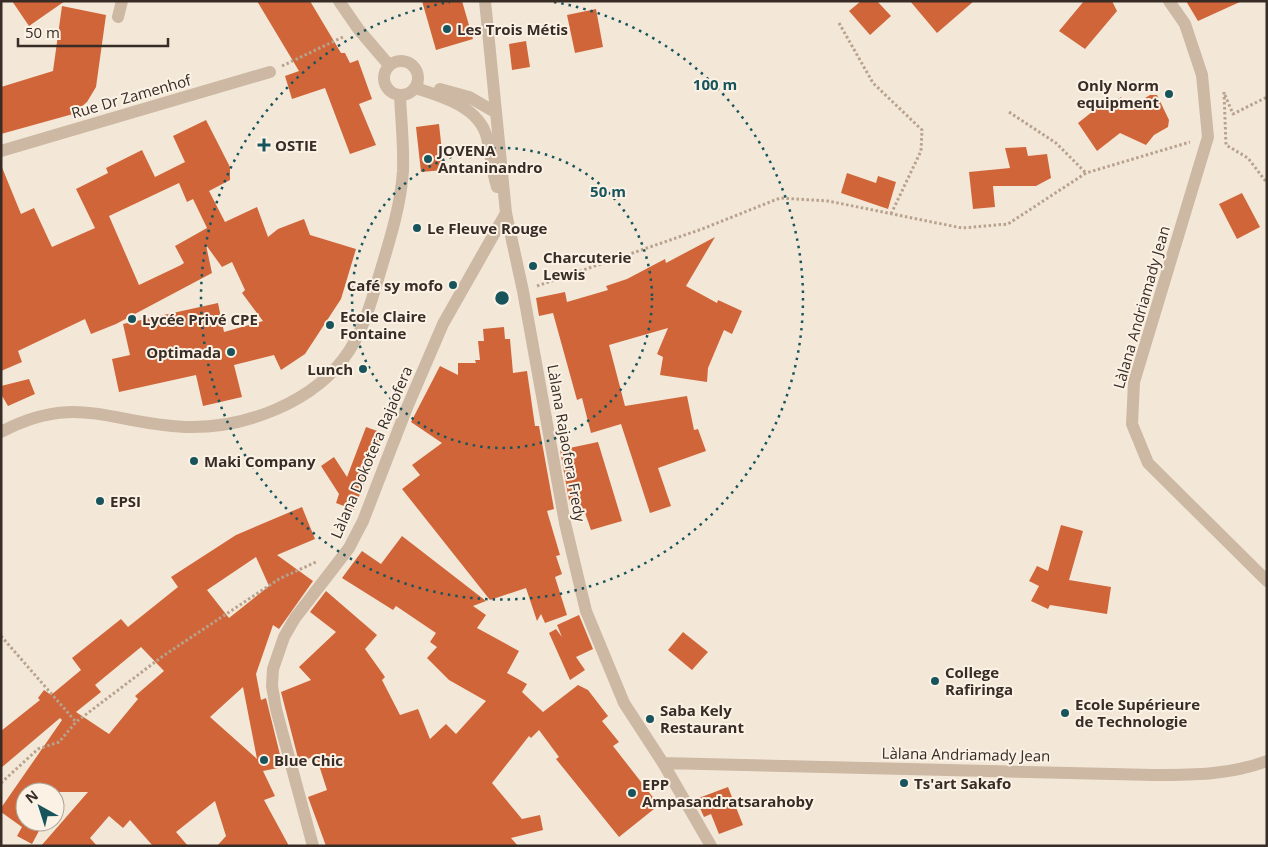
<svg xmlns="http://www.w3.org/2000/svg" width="1268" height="847" font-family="'Open Sans',sans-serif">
<rect width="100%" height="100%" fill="#f3e8d8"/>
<path fill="#d06539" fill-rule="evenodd" d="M12,1H65L29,26Z
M257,1H310L341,53H345L350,63L358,60L372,99L359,104L376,145L350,154L325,88L292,99L285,76L299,71Z
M422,1H462L473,39L436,50Z
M861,1H877L891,16L870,35L849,11Z
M910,1H974L937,33Z
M1084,1H1112L1117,11L1085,49L1059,31Z
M1186,1H1242L1198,21Z
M62,6L106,15L96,87L87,102L73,114L1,134V87L53,71Z
M596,9L603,47L575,53L567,15Z
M526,41L530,67L512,70L509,44Z
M1150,95H1157L1169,120L1168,127L1154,135L1146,145L1120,133L1097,151L1078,123L1102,104L1105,108L1121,97L1127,109Z
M206,120L230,167V180L209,191L225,222L257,207L268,237L278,229L304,219L310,235L356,249L341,299L305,354L281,370L274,355L234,365L242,397L203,406L196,375L119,392L112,359L130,355L123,324L218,303L224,332L263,321L242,293L245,290L232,262L222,267L206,245L212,273L116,324L91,334L85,319L18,351L22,362L1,371V165L21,214L34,208L52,247L95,228L76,189L108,173L106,168L142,150L155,177L185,162L173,136ZM179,183L187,202L193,199L207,228L175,246L184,263L181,265L139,285L109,216Z
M439,124L444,170L421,172L416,127Z
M1026,147L1028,156L1047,154L1051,178L1036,186H993L995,207L973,209L969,172L1010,168L1005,148Z
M847,173L876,183L878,176L896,182L888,209L841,193Z
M1242,193L1260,227L1237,239L1219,204Z
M715,237L686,286L717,303L718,300L742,311L732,334L724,330L708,368L707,382L660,375L663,357L657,354L668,328L609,345L625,406L687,396L694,430L698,429L706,451L658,468L671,506L650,513L621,424L591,433L582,398L577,400L553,313L539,316L536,298L565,292L567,302L608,290L606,286L627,279L665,259L666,263Z
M504,327L505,339H510L513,373L527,371L535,426H539L554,509L547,511L560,555L556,556L562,574L555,577L567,615L545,623L541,614L537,621L526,588L490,600L402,489L420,475L412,465L442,443L411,422L440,366L458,375V363H476L475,360H480L478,341H484L483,329Z
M29,379L35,394L8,406L1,394V386Z
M366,427L383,433L354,510L336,503L339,494L321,466L334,457L347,477Z
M598,442L622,521L591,530L584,510L580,511L578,504L570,506L560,450Z
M302,507L315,539L277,555L313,581L279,629L273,625L256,674L261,700L266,698L283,767L263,771L275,796L264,800L289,846H217L226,836L215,801L176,832L188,846H153L130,820L123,828L109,816L90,838L97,846H41L88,792H25V822L40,829L32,844L17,836L22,827L1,812V808L62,720L60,718L1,768V731L40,700L38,698L44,690L51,695L81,670L72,658L121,619L128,627L178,587L171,577L236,535ZM256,557L269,586L229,618L207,590ZM141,647L164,671L135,696L138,699L109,734L76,712L101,692L95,685ZM243,687L257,759L210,717Z
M1061,525L1083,531L1069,580L1111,587L1107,614L1050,605L1048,609L1031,601L1039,586L1029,581L1037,566L1048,571Z
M402,536L486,601L473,606L486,615L477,628L519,651L507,673L527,684L522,692L543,712L578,685L588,690L608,716L602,721L619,742L613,746L659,805L619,837L556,759L559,757L539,730L531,738L529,736L492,783L522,819L540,815L543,830L511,838L518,846H326L308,797L327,790L316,756L299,762L281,692L311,680L299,667L336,632L310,612L326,591L377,635L365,649L385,677L382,680L400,715L418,709L430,739L446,724L456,734L486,701L449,680L427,658L437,647L430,642L436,633L396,606L393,610L342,578L362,551L381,564Z
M579,615L593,649L576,657L585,670L570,680L549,633L556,629L562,637L557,625Z
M683,632L708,652L692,670L668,650Z
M728,787L743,825L719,834L711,814L704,817L696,799Z"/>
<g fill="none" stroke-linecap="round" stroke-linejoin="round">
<path stroke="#b8a28d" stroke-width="3" stroke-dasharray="2.5 2.5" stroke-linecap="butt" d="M839,23L873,83L922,130L921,151L891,214
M282,66L345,36
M1224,92L1226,145L1248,158L1267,183
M1225,95L1233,114L1267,97
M1009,112L1056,143L1086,173
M537,286L702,229L780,198L828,201L962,228L1008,224L1086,173L1190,142
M1,636L76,722
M1,783L38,749L59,742L76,722L163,656L279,579L316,562"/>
<path stroke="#ccb8a3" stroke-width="12" d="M339,1L359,30L389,65
M485,1L506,213L523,291L565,523L586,611L624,703L663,763L711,846
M1169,1L1185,24L1202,75L1208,137L1134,382L1132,424L1148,463L1267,581
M118,17L122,1
M384 78a17 17 0 1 1 34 0a17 17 0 1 1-34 0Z
M415,88C441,96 480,107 487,138C491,155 492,171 497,187
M440,89L469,97L495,112
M1,151L270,72
M1,432C76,392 111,424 185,427C245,429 316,402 349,351C366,325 373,295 382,266C391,236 401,203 403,171C404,146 401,120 400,95
M663,763L1154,775C1193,775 1230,775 1267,761
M313,846L276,709L272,686L273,669L284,637L295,618L349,548L363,521L406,410L443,324L506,213"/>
</g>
<g fill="none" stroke="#18545c" stroke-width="2.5" stroke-dasharray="2.5 5">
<circle cx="502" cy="298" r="150"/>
<path d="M554 2A301 301 0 1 1 450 2"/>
</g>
<g fill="#18545c" stroke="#fbf2e5" stroke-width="2">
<circle cx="447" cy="29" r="5"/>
<circle cx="1169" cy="94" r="5"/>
<path d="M261.5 137.5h5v5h5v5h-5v5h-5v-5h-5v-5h5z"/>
<circle cx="428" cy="159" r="5"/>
<circle cx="417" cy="228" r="5"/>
<circle cx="533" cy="266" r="5"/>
<circle cx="453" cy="285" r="5"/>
<circle cx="132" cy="319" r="5"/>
<circle cx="330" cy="325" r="5"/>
<circle cx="231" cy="352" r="5"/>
<circle cx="363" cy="369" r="5"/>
<circle cx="194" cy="461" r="5"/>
<circle cx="100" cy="501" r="5"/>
<circle cx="935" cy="681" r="5"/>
<circle cx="1065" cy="713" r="5"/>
<circle cx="650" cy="719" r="5"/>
<circle cx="264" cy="760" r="5"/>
<circle cx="904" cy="783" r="5"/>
<circle cx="632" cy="793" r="5"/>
</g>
<g text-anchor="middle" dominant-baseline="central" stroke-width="4" stroke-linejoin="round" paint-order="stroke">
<g font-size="15" font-weight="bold" fill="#372c26" stroke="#fbf2e5" text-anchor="start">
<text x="457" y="29">Les Trois Métis</text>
<text x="1159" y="85" text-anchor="end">Only Norm<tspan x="1159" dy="17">equipment</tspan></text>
<text x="275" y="145">OSTIE</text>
<text x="438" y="150">JOVENA<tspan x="438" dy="17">Antaninandro</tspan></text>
<text x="427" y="228">Le Fleuve Rouge</text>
<text x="543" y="257">Charcuterie<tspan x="543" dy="17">Lewis</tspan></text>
<text x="443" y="285" text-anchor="end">Café sy mofo</text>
<text x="340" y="316">Ecole Claire<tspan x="340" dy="17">Fontaine</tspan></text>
<text x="142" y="319">Lycée Privé CPE</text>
<text x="221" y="352" text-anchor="end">Optimada</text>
<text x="353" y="369" text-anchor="end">Lunch</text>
<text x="204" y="461">Maki Company</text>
<text x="110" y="501">EPSI</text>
<text x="945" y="672">College<tspan x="945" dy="17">Rafiringa</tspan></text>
<text x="1075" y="704">Ecole Supérieure<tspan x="1075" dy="17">de Technologie</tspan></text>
<text x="660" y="710">Saba Kely<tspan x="660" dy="17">Restaurant</tspan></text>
<text x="274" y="760">Blue Chic</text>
<text x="914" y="783">Ts'art Sakafo</text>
<text x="642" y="784">EPP<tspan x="642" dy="17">Ampasandratsarahoby</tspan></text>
</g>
<g font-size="15" fill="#372c26" stroke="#fbf2e5">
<text transform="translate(131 96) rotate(-16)">Rue Dr Zamenhof</text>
<text transform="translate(1141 307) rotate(-74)">Làlana Andriamady Jean</text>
<text transform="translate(567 443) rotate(80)">Làlana Rajaofera Fredy</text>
<text transform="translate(371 452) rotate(-67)">Làlana Dokotera Rajaofera</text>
<text transform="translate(966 754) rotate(1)">Làlana Andriamady Jean</text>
</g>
</g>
<circle cx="502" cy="298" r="8" fill="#18545c" stroke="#fbf2e5" stroke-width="2.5"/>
<g font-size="15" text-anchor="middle" font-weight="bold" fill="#18545c" stroke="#fbf2e5" stroke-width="4" stroke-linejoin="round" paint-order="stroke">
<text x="715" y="90">100 m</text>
<text x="608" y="197">50 m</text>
</g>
<rect width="1268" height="847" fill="none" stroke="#372c26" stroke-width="5"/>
<g transform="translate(40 807) rotate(321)"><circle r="24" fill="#fbf2e5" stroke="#ada399"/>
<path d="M0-4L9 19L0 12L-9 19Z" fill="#18545c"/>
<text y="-8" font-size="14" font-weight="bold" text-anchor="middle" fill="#372c26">N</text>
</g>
<path d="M18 38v8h150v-8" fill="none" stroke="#372c26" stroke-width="2.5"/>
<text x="25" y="38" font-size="15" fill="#372c26" stroke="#fbf2e5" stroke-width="4" paint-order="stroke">50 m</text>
</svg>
